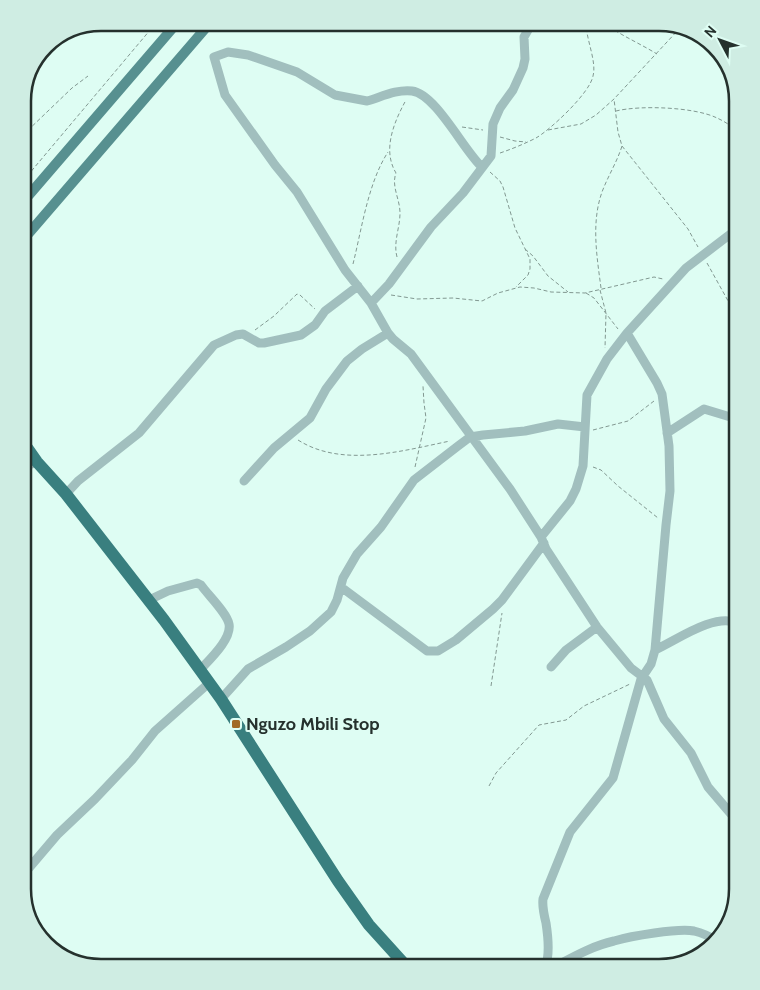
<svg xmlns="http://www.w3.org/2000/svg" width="760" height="990" font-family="Cabin,sans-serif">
<rect width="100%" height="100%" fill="#defdf3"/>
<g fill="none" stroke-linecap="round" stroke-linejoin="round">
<path stroke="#829891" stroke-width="1" stroke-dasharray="4 2.5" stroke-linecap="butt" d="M516,23L518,28
M604,23C620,35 639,43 657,54
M616,111C640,105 695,107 717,118C724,121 731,126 737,130
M462,127L483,130
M548,130L581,124L596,115L614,99L680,28
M23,135L72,88L88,76
M500,137L515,141L526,142
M622,146L688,229L698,247
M500,153C512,149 524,144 536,138C550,130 590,93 593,76C597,62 586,39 586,23
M490,172L500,181L503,187L515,228L530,259V269L528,275L516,287
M23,181L156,23
M525,249L533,256L548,276L568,292
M397,257C393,242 400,228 400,213C400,199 391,186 396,173C382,150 394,122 406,100
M707,263L737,317
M353,264C362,228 368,183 388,152
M601,288C597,257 591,223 602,192C608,176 617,162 622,146L618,132L614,99
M600,290L606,313L605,348
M586,293L594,298L618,329
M391,295L417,299L453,298L482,301L498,293L520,287L534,288L551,292L585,293L654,277L663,279
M255,330L274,316L297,294L300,295L315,309
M593,430L628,421L654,401
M298,440C342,468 402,451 450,441
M415,467L426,418L424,403L423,386
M593,467L601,470L618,486L658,518
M731,611L737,606
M491,686L502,613
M489,786L496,773L539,725L566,720L584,706L630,684"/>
<path stroke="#a1bfbe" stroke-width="9" d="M482,167C464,151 436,94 412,91C397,89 381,97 367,101L335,95L297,72L248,55L228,52L214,57L225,95L275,165L297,192L345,270L371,303L388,333L393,339L411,354L510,489L541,537L546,549L597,627L631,668L647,680L664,719L691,753L708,787L737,821
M371,303L389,284L431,227L463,193L491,156L493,124L500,108L513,90L523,68L525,59L524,37L532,23
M667,433L704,409L737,419
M23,467L37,462
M244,481L274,448L310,418L326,389L347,361L362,349L388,333
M66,494L78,481L139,433L214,345L236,335L243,334L259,343H264L301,335L315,325L325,311L358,286
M541,537L570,501L576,489L583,466L587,395L607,359L627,333L686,268L737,229
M341,587L427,651H438L456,640L493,609L502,600L544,543
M149,600L168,591L197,583L201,585C208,595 227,613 229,624C232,639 209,660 200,670
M655,650C677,640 714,613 737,623
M551,667L566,650L597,627
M221,699L248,669L286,647L310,631L331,612L337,600L343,578L357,554L381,527L414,480L458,446L470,437L483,435L525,431L558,424L585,427
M23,875L57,835L95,799L132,760L155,731L209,683
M545,967C550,956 548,936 546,923C544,915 542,907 543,899L570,832L613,778L641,679L651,664L655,650L666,525L670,491L669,446L662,394L657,383L627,333
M554,967C573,957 592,946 614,941C631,936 678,928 694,931C702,933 709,936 715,940"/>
<path stroke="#579090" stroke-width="10" d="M23,202L177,23
M23,240L210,23"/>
<path stroke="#397f7f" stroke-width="12" d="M23,442L37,462L66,494L164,620L221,699L338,881L369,925L407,967"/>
</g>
<rect fill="#a16a25" stroke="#defdf3" stroke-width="2" x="231" y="719" width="10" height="10" rx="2.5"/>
<g text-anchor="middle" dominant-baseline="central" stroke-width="4" stroke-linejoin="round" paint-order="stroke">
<g font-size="18" font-weight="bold" fill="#25312d" stroke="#defdf3" text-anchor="start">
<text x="246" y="724">Nguzo Mbili Stop</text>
</g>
</g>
<path d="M0 0H760V990H0ZM101 31H659A70 70 0 0 1 729 101V889A70 70 0 0 1 659 959H101A70 70 0 0 1 31 889V101A70 70 0 0 1 101 31Z" fill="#cfede3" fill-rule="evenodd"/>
<path fill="none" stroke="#25312d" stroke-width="2.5" d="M101 31H659A70 70 0 0 1 729 101V889A70 70 0 0 1 659 959H101A70 70 0 0 1 31 889V101A70 70 0 0 1 101 31Z"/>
<g transform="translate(720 40) rotate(311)" stroke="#defdf3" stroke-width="4" paint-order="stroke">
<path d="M0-4L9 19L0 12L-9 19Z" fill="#25312d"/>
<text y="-8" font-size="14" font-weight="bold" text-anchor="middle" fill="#25312d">N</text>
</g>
</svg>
